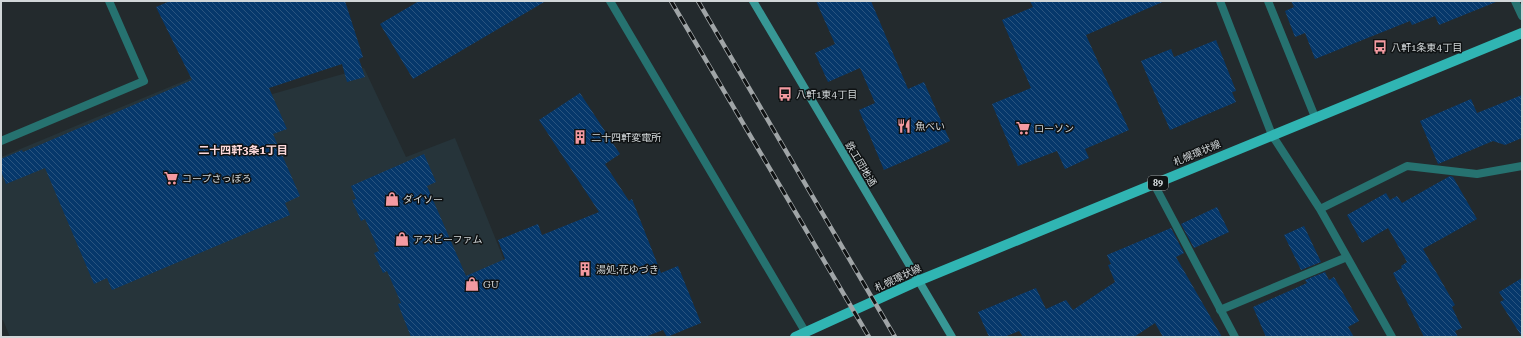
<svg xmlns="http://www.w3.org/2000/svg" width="1523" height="338" font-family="'Roboto Serif','Noto Sans JP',serif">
<defs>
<pattern id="building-back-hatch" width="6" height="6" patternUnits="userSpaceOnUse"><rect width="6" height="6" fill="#06386b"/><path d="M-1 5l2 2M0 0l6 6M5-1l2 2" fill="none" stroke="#29547f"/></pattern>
</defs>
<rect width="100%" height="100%" fill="#232a2d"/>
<path fill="#26343a" d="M249,54L269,95L364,68L406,157L455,138L535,337H10L3,320H1V157Z"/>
<path fill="url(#building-back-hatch)" d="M170,1H345L363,57L359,59L365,77L347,82L342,64L269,88L287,129L273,134L300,196L285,203L290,215L112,290L107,278L94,284L45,168L6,184L1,171V159L22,150L23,152L192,80L156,7Z
M419,1H546L413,79L380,24Z
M816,1H871L908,89L924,82L950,141L884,170L859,110L875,103L860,68L828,82L815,53L835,44Z
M1030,1H1165L1086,35L1129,130L1085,149L1089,158L1065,169L1057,151L1018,166L992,104L1031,88L1002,20L1033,7Z
M1291,1H1496V2L1439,25L1435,16L1412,25L1410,21L1315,59L1305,33L1295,37L1285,11L1294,7Z
M1216,40L1236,91L1232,92L1236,102L1170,130L1141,61L1171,49L1174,57Z
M580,93L620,154L605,164L629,201L632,199L661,273L678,266L701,323L667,337L663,330L645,337H411L398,304L401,303L387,271L383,273L374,253L379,251L365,219L361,221L352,200L356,199L351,186L424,154L436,182L427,186L466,276L505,259L498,240L538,224L542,235L599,212L539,120Z
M1522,95V138L1505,145L1493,141L1438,164L1420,121L1471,99L1477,113Z
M1450,176L1453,177L1477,219L1423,249L1455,305L1452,307L1462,328L1455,331L1458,337H1424L1393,273L1402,268L1401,266L1407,262L1388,228L1362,243L1347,215L1386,193L1390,200L1397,196L1402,203Z
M1217,207L1229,232L1194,248L1181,224Z
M1304,226L1321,262L1301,270L1284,235Z
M1171,228L1184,253L1176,257L1222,337H1163L1155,323L1134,337H1023L1019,331L1004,337H989L978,312L1036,288L1046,309L1066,300L1073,310L1115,282L1108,265L1111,264L1107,255Z
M1325,272L1329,280L1334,277L1359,321L1348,327L1354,337H1266L1253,307L1307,283L1305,280Z
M1522,278V337L1500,302L1504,300L1499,292Z"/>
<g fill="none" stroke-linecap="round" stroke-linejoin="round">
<path stroke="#267270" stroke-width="8" d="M1220,1L1272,135
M1268,1L1315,117"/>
<path stroke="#267270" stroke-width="8" d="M610,1L806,333
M1515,1L1522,16
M1272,135L1320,209L1392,337
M1,141L144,81L109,1
M1154,184L1235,337
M1320,209L1407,166L1477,174L1522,166
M1220,310L1347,257"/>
<path stroke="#379795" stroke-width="8" d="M753,1L952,337"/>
<path stroke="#30b5b3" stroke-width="10" d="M795,337L918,281L1522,33"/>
<defs>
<path id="rail" d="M671,1L869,337
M698,1L895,337"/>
</defs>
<use href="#rail" stroke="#a0a5a7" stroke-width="4.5"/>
<use href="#rail" stroke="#0f1213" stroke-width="3" stroke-dasharray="9" stroke-linecap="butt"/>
</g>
<defs>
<symbol id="bus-bare" viewBox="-9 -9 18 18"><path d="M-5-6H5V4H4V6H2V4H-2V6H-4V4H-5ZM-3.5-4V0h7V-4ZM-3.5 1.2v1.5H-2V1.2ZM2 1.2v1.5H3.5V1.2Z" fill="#f49aa1" stroke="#0f1213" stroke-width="2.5" paint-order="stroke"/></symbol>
<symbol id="restaurant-bare" viewBox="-9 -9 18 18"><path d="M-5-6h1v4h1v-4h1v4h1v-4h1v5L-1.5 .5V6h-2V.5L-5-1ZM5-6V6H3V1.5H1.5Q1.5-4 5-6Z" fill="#f49aa1" stroke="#0f1213" stroke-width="2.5" paint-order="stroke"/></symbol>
<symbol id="supermarket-bare" viewBox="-9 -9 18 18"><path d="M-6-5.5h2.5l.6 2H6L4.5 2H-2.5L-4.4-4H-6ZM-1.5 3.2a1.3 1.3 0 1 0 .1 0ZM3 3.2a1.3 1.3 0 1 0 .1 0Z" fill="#f49aa1" stroke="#0f1213" stroke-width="2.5" paint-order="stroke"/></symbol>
<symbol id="building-bare" viewBox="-9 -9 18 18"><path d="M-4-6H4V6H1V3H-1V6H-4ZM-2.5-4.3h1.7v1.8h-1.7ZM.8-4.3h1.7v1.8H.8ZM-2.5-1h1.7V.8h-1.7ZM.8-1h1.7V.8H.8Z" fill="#f49aa1" stroke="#0f1213" stroke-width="2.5" paint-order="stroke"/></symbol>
<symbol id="shop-bare" viewBox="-9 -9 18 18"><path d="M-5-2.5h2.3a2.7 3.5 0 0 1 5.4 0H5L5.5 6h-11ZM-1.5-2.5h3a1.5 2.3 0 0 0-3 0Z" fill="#f49aa1" stroke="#0f1213" stroke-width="2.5" paint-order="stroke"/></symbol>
</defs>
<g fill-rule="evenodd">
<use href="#bus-bare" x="1370" y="37" width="20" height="20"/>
<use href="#bus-bare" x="775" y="84" width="20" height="20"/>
<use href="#restaurant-bare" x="894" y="116" width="20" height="20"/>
<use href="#supermarket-bare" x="1013" y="118" width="20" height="20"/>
<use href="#building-bare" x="570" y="127" width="20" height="20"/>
<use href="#supermarket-bare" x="161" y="168" width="20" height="20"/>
<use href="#shop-bare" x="382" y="189" width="20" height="20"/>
<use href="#shop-bare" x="392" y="229" width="20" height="20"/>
<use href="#building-bare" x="575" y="259" width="20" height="20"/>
<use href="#shop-bare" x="462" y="274" width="20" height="20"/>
</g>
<g text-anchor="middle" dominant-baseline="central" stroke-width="3" stroke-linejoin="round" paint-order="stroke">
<rect fill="#0f1213" stroke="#979b9d" stroke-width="1" x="1148" y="176" width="20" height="14" rx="3"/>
<g font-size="9" font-weight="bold" fill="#d1d6d8">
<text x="1158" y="183">89</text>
</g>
<g font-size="10" fill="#d1d6d8" stroke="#0f1213" text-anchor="start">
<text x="1391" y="47">八軒1条東4丁目</text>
<text x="796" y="94">八軒1東4丁目</text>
<text x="915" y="126">魚べい</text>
<text x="1034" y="128">ローソン</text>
<text x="591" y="137">二十四軒変電所</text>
<text x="182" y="178">コープさっぽろ</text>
<text x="403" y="199">ダイソー</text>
<text x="413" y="239">アスビーファム</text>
<text x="596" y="269">湯処;花ゆづき</text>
<text x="483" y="284">GU</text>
</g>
<g font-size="10" fill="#d1d6d8" stroke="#0f1213">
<text transform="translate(1197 153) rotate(-23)">札幌環状線</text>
<text transform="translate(861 164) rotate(59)">鉄工団地通</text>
<text transform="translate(898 278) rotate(-25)">札幌環状線</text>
</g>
<g font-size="11" font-weight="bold" fill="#fdd9da" stroke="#0f1213">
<text x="243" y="150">二十四軒3条1丁目</text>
</g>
</g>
<rect width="1523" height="338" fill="none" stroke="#d1d6d8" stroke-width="4"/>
</svg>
